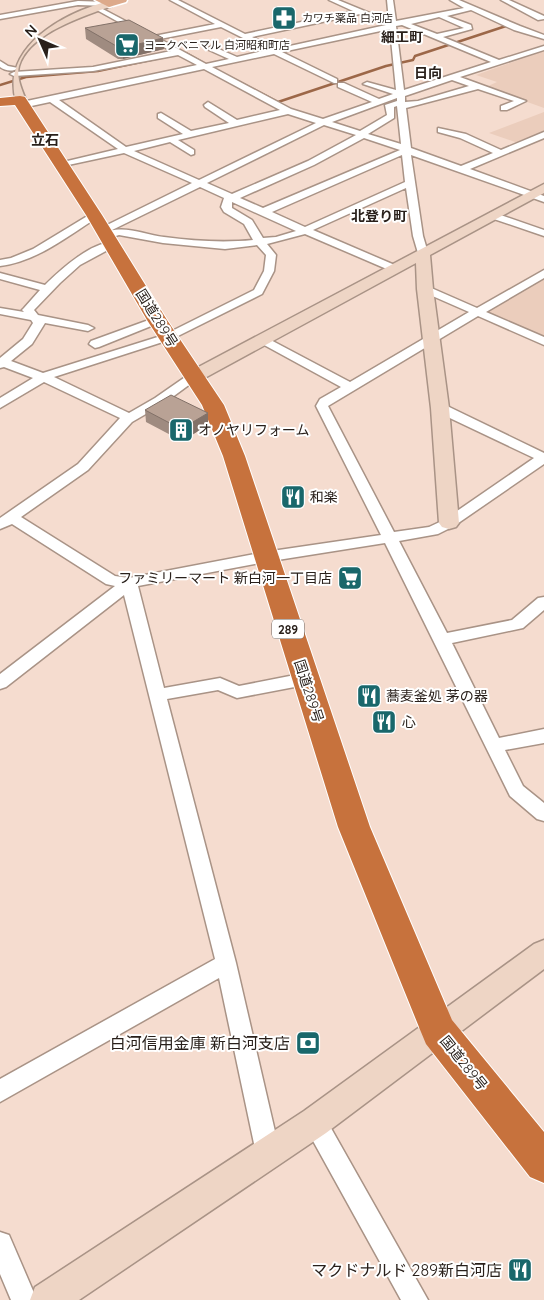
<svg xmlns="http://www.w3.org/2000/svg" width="544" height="1300" font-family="Quicksand,'Noto Sans JP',sans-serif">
<rect width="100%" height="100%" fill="#f5dccf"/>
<path fill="#ebcdbc" d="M544,51V108L486,87L497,82L476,75Z
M544,112V133L518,143L489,133Z
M544,278V338L481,312Z"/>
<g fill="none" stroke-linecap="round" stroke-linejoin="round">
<path stroke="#9c6748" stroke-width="2.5" d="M179,55L186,53L211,67
M228,76L278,102L386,66L413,60L415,56L506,26
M0,85L26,77L98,71L165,57"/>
<defs>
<path id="street" d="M170,0H178L245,34L353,11L329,0H338L389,21L387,0H393L396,21L464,8L450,0H459L520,26L544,35V39L514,30L471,10L447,16L471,25L472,29L443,37L499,60L544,46V50L460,77L526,101L507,110H501V106L514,101L478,89L406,108L411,148L461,166L493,153L460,138L438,132V128L466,134L501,150L544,132V138L470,169L544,196V202L411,155L423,236L428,253L427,255H419L418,253L413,236L406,188L313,230L397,266L398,268L397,270H389L305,234L267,244L276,255L274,271L262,294L172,339L54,377L129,413L155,398L191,373L195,372L201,376L163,404L132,422L88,470L21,517L115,576L129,578L265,552L381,535L316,406L320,399L341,387L255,340L257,337H265L350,382L469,312L421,291L419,289L421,287H429L477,308L544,270V278L486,312L544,337V345L478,316L328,406L394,532L429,527L444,520L534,458L435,411L434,408L435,405H445L544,453V464L454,526L438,534L399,541L447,633L512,620L538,598L544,597V610L523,628L452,643L499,738L544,729V743L505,750L523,786L544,803V821L537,819L510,796L385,543L265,562L138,586L164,688L220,678L239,686L305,673L311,675L313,679L311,683L305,685L237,698L218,690L167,699L236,963L280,1153L276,1161L268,1165L260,1161L256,1153L219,978L0,1102V1079L215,959L124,595L6,687L0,689V674L115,586L106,584L12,524L0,529V518L78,464L120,418L44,382L0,408V398L33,378L4,367L0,368V358L23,339L33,323L31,320L0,314V308L24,312L22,310L24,308L40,290L0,279V273L45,285C59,271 95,238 116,243L117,245L80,265L60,283L34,310L38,315L88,325L94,328L88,331L45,323L32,344L11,361L43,373L164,335L254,290L264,271L266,255L257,245L225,249L163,243L119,235L106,239L102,238V234L98,231L99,229L192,183L124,153L59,167V163L118,149L50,102L22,108L18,105L22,102L197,65L178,55L93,71L14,76L10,74L14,72L93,67L171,51L95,9V7L97,6L154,36L215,24ZM360,14L386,25L276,49L252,37ZM439,17L464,28L437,34L411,24ZM402,25L491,62L404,90L396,26ZM221,27L267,50L237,57L212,46L208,48L209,50L229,59L206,64L160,39ZM390,29L396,90L367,82L363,84L393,94L379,99L344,83H338V87L372,102L323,119L291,109L212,67L274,54L334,83H337V79L282,52ZM204,69L280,110L237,120L208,102L204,105L205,107L229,123L191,131L161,113L158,114V118L183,134L126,147L59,100ZM452,80L469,86L418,101L405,102V96ZM397,98V101L385,105L387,115L360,131L332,122ZM397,106L401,144L368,134L394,118V107ZM288,114L316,123L199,180L134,151L170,142L191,155L194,154V150L178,140ZM324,125L356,135L308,161L232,194L207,183ZM364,138L400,150L263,208L240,198L314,165ZM402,155L405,182L305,227L272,212ZM200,187L224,198L221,207L224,212L244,224L253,240C223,243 194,241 164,237C147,235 127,226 110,231ZM232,202L296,231L276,237L263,238L252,220L232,208Z
M501,0H509L544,16V19L538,20Z
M78,1L107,2L110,4L107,6L78,5L0,19V15Z
M0,61L8,66L18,68C13,72 5,71 0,67Z
M94,212L99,215L98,217C66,237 38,261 0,266V260L11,258L33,249Z
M492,212L544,230V236L488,217L487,215Z
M157,317L161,318L163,320L161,322L99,347L95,348L89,344L91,341Z
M315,1111L323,1114L428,1300H401L307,1130L303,1122L307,1114Z
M0,1232L9,1235L37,1300H11L0,1274Z"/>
<path id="secondary" d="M109,1L112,2V6C84,16 29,33 19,66C16,77 22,90 26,100L20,103L16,102C0,45 67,12 109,1Z
M544,184V193L430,255L433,289L449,408L459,523L456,527L449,529L442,527L439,523L431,408L417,289L416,263L201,380H189L186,376L189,372Z
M544,940V969L326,1133L79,1300H30L35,1287L304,1111L534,944Z"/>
<path id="primary" d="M95,0H127L126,2L109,7Z"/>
<path id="highway" d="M20,96L25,97L27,100L102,215L167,320L224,405L245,456L370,827L452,1020L544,1132V1183L530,1177L426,1044L421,1032L338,827L223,456L202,405L147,320L86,215L15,105L0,106V98Z"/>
</defs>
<use href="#street" stroke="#a99386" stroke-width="3"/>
<use href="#secondary" stroke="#a99386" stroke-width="3"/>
<use href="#primary" stroke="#fff" stroke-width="3"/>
<use href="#highway" stroke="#fff" stroke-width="2"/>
<use href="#street" fill="#fff" fill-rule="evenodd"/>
<use href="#secondary" fill="#eed5c5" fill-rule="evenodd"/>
<use href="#primary" fill="#ddaa8b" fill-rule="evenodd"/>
<use href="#highway" fill="#c7723d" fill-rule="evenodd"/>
</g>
<path fill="#9f8b80" d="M85,28L164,49L123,59H118L86,39Z
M145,410L208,413V425L182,441L146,422Z"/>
<path fill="#827168" d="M163,38L164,49L123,59L122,48Z
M208,413V425L182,441L181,429Z"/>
<path fill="#b9a295" stroke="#827168" d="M129,20L163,38L122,48L118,47L85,28Z
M171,395L208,413L181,429L145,410Z"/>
<defs>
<symbol id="pharmacy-square" viewBox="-11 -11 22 22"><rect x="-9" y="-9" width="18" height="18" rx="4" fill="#19676b" stroke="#fff"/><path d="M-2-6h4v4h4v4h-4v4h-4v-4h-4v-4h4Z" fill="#fff"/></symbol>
<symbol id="supermarket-square" viewBox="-11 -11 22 22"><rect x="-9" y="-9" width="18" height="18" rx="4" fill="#19676b" stroke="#fff"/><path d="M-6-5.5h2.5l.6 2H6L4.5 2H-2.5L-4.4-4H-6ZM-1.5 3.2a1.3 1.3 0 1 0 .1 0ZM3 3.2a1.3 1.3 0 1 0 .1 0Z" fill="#fff"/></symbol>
<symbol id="building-square" viewBox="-11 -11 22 22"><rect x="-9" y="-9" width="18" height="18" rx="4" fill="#19676b" stroke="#fff"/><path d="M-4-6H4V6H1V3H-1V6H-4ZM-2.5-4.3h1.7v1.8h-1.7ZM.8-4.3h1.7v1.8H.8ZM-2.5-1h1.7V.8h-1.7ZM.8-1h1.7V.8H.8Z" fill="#fff"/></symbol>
<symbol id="restaurant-square" viewBox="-11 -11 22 22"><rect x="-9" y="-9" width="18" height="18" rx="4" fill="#19676b" stroke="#fff"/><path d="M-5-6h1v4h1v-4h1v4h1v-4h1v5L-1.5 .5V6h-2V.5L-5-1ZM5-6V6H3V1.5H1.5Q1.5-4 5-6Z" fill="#fff"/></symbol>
<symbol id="bank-square" viewBox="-11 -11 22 22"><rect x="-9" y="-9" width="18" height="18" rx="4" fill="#19676b" stroke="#fff"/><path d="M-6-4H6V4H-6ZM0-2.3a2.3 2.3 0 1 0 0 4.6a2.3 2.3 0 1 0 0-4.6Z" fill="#fff"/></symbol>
</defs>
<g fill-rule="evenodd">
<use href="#pharmacy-square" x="270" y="4" width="28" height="28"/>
<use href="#supermarket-square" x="113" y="31" width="28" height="28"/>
<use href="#building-square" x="167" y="416" width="28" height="28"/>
<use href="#restaurant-square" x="279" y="483" width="28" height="28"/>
<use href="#supermarket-square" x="336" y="564" width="28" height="28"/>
<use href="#restaurant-square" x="355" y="682" width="28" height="28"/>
<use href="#restaurant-square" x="370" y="708" width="28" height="28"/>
<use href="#bank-square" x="294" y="1029" width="28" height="28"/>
<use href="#restaurant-square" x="506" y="1256" width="28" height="28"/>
</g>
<g text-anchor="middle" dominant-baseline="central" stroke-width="4" stroke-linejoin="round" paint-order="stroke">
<g font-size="11" fill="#29201b" stroke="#fff" text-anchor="start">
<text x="302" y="18">カワチ薬品 白河店</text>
<text x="144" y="45">ヨークベニマル 白河昭和町店</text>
</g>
<rect fill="#fff" stroke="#69635f" stroke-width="1" x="272" y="619.5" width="32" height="19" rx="4"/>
<g font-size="12" font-weight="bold" fill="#29201b">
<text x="288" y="629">289</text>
</g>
<g font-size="14" font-weight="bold" fill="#29201b" stroke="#fff">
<text x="402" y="37">細工町</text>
<text x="428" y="73">日向</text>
<text x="45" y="140">立石</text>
<text x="379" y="216">北登り町</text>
</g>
<g font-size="14" fill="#29201b" stroke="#fff">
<text transform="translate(157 318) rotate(58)">国道289号</text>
<text transform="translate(309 691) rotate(72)">国道289号</text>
<text transform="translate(464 1063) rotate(51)">国道289号</text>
</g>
<g font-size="14" fill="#29201b" stroke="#fff" text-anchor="start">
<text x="198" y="430">オノヤリフォーム</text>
<text x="310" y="497">和楽</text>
<text x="332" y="578" text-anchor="end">ファミリーマート 新白河一丁目店</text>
<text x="386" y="696">蕎麦釜処 茅の器</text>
<text x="402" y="722">心</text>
</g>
<g font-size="16" fill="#29201b" stroke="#fff" text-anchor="end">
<text x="290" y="1043">白河信用金庫 新白河支店</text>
<text x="502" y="1270">マクドナルド 289新白河店</text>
</g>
</g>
<g transform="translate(40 40) rotate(315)" stroke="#ffffff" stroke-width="4" paint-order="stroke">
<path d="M0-4L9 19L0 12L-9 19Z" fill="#29201b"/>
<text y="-8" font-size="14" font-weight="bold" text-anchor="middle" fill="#29201b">N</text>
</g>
</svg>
